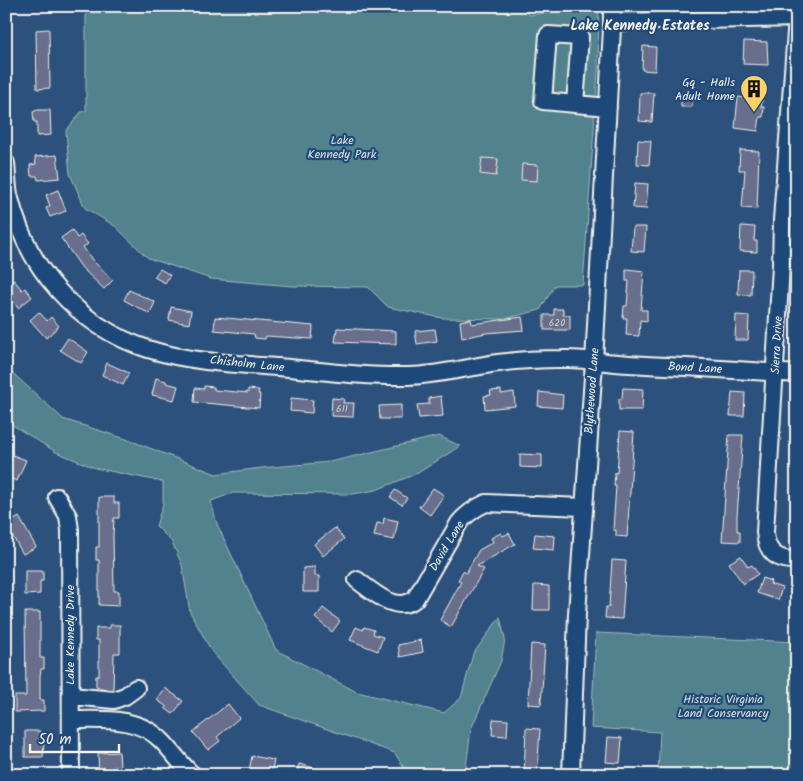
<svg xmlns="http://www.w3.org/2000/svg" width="803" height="781" font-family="Kalam,sans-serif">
<rect width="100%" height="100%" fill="#2d517d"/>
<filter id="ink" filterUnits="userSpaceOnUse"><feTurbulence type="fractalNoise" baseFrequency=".02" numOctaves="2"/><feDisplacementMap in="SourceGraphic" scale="10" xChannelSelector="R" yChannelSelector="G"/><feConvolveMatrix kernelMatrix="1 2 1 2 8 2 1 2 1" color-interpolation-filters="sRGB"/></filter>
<g filter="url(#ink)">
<path fill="#51828d" stroke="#a2baba" d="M86,6H524L529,15L599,6L598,71L583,285H555L540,310L504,319L442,318L388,307L368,287L292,286L211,279L148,258L115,226L85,208L70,174L66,131L81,112L86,111Z
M6,367L63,419L129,440L216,474L261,468L330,462L439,436L460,446L418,473L376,490L353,494L233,493L211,501L217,524L276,650L357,692L444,713L461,698L473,654L500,617L505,639L501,661L471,729L465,775H408L395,753L259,705L212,652L190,612L182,565L172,542L156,526L163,504V482L95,468L56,452L6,421Z
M596,633L797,642V775H658L660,732L591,728Z"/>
<path fill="#676e8b" stroke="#f4f1e8" d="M49,29L50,88L37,89L36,30Z
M744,41L767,42L768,65L743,64Z
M643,46L656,47L655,71L642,70Z
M640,93H654L652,122L639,121Z
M681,96H693L692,107H681Z
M738,97L762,100L761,107H764L763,117H760L758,131L735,128Z
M37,110H50L51,135L37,136V122H34L33,112Z
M638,140L651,141L649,165L637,164Z
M740,150L759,151L757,209L742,208L745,170H739Z
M57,155L60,178L38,180L37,176H31L30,165L36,164L35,157Z
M482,158L498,159L496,176L480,174Z
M522,164L538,165L537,181L521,180Z
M635,183L648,184L646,209L633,208Z
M58,190L66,211L50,217L46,208L50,206L46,195Z
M741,226L755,227L754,241H757V252L740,251Z
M633,227H646L644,252L631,251Z
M72,230L77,238L81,235L88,244L83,247L93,261L113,280L104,289L82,268L61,238Z
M160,269L170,275L165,283L154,277Z
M626,269L644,271L641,310H647V321L640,320L639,336L626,335L627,318H623L624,306H627L629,281H626Z
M739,270H752L751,295L738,294Z
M14,280L22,290L25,288L32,297L18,308L6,292V286Z
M129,290L155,302L150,314L124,300Z
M171,307L191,311L189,324L169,320Z
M554,309H563V315H570V330H544V315H554Z
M39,312L47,321L51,317L59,326L46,338L30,320Z
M736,315L749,316L748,340H735Z
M215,317L313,326L312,339L266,336L265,339L255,338L254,334L214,330Z
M522,317L524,330L486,333L462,338L460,321L471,319L472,324Z
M337,328L396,331V344L335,342Z
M435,329L437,341L417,344L415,331Z
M68,338L88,352L81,363L60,350Z
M107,363L129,373L123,385L102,375Z
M156,378L166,381V383L178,386L174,400L152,395Z
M204,386L214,387V390L248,393V389L259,390L258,394H260L259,408L194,402L195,388L204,389Z
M623,388L643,389L642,410H619V399H622Z
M501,390V394L514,392L515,406L485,409L484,396L491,395L490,391Z
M539,392L563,395L562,408L538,406Z
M732,392L745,393L744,416H730Z
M441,396L443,416L419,418L417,405L429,404V398Z
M291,398L313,400L312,413L290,411Z
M332,398L344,399L343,403H354L353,417L331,416Z
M401,405V419H380L379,406Z
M620,431L634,432L627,537L616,536V530H613L616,486H614L615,472L617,473Z
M729,435H743L737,516V531H740V542L722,541Z
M520,454L542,455V468L520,467Z
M12,455L26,460L17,481L6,477V469Z
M433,488L444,495L430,515L419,507Z
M395,490L407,498L402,505L390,497Z
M99,497H114V503H119V518H114L113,535L114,591H119V606L99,605V560H96V547H99Z
M19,517L36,547L23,554L6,525Z
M384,518L398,521L394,540L374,536L377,523L383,524Z
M335,528L344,539L323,556L314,544Z
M501,533L503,536L509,533L515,544L477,566L484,569L451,627L440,620L461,582L458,580L463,571L466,573L479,550L493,542L491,538Z
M535,534L555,536L554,550L533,548Z
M741,556L748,567L752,565L758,574L743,584L729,563Z
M612,560L626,561L622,619L605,618L606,607H609Z
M315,567V576H319V592H303V568Z
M25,571H43V581H40V594L25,595Z
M762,578L771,581L770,584L782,588L778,600L757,593Z
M534,585L549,586V610H533Z
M323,608L340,621L332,632L315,618Z
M25,612H40V658H44V669H41L40,676V700H44V711L15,712V696H26Z
M110,625H120V653H114L113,690L96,687V676H99V640H96V628H110Z
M356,627L363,630L364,627L374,630L373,634L383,637L378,651L350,640Z
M421,640L423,652L400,657L398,645Z
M531,644L545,645L541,705L528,704Z
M165,688L183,701L173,714L165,708L167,707L157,700Z
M228,704L239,718L217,737L220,741L208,750L193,732Z
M493,719L508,720L507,736L492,735Z
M526,728L540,729L537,775H524Z
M25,731H40V744H44L43,757H25Z
M608,737L622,738L620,763L606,762Z
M119,752L120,767H113V775H99L98,753Z
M252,756L274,760L271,775L249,771Z
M299,764L329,772L328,775H296Z"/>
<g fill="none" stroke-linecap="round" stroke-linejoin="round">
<defs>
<path id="minor" d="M797,18L782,220L781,266L765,532C766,552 777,561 797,560
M612,22L797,18
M575,104L580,37L548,35L543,101L608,107
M6,163C7,173 7,184 9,195C26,267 77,326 148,349C189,362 235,364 278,367C321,371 365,377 409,376C439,375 469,367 498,363C519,360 541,359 562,359C584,358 607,363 629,364C685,367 741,370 797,374
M57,497L68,516L70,530L71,775
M357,580C373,592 397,614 415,599L459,523C467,513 475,508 486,503L584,507
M71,696L114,700L125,696L136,688
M71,720C103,720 138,716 162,741C173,752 181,765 193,775
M571,775L577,614L594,362L612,28V6"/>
</defs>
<use href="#minor" stroke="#f4f1e8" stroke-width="20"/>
<use href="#minor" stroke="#1f4a7a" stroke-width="16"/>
</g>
</g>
<defs>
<symbol id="building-pin" viewBox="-11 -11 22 30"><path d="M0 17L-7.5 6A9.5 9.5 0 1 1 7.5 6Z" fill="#ffd166" stroke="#1f4a7a"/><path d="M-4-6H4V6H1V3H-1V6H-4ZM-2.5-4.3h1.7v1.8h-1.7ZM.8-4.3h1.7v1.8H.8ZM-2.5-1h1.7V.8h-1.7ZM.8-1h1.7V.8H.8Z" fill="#111"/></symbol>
</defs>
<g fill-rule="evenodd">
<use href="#building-pin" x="738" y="73" width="32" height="43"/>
</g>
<g text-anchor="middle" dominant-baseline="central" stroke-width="4.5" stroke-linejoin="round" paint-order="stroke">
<g font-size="10" fill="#d1d0d1">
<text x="557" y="323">620</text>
<text x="342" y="409">611</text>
</g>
<g font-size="12" fill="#f4f1e8" stroke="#1f4a7a" text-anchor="end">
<text x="735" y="82">Gq - Halls<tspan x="735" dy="14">Adult Home</tspan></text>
</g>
<g font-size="12" fill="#dce0da" stroke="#1f4a7a">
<text x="342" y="140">Lake<tspan x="342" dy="14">Kennedy Park</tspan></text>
<text x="723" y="699">Historic Virginia<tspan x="723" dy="14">Land Conservancy</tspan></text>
</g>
<g font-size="12" fill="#f4f1e8" stroke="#1f4a7a">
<text transform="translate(777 345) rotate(-87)">Sierra Drive</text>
<text transform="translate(247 364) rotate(6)">Chisholm Lane</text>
<text transform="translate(695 368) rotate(3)">Bond Lane</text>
<text transform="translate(592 391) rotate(-86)">Blythewood Lane</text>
<text transform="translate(447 546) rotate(-59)">David Lane</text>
<text transform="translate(70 635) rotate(-90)">Lake Kennedy Drive</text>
</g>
<g font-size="14" font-weight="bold" fill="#f4f1e8" stroke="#1f4a7a">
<text x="640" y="26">Lake Kennedy Estates</text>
</g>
</g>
<rect width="803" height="781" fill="none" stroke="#1f4a7a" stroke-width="25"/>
<rect x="12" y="12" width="778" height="756" fill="none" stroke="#f4f1e8" stroke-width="2" filter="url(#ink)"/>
<path d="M30 744v8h89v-8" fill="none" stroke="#f4f1e8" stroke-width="2.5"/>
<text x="38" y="744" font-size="15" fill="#f4f1e8" stroke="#1f4a7a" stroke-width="4" paint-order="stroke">50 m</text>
</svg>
